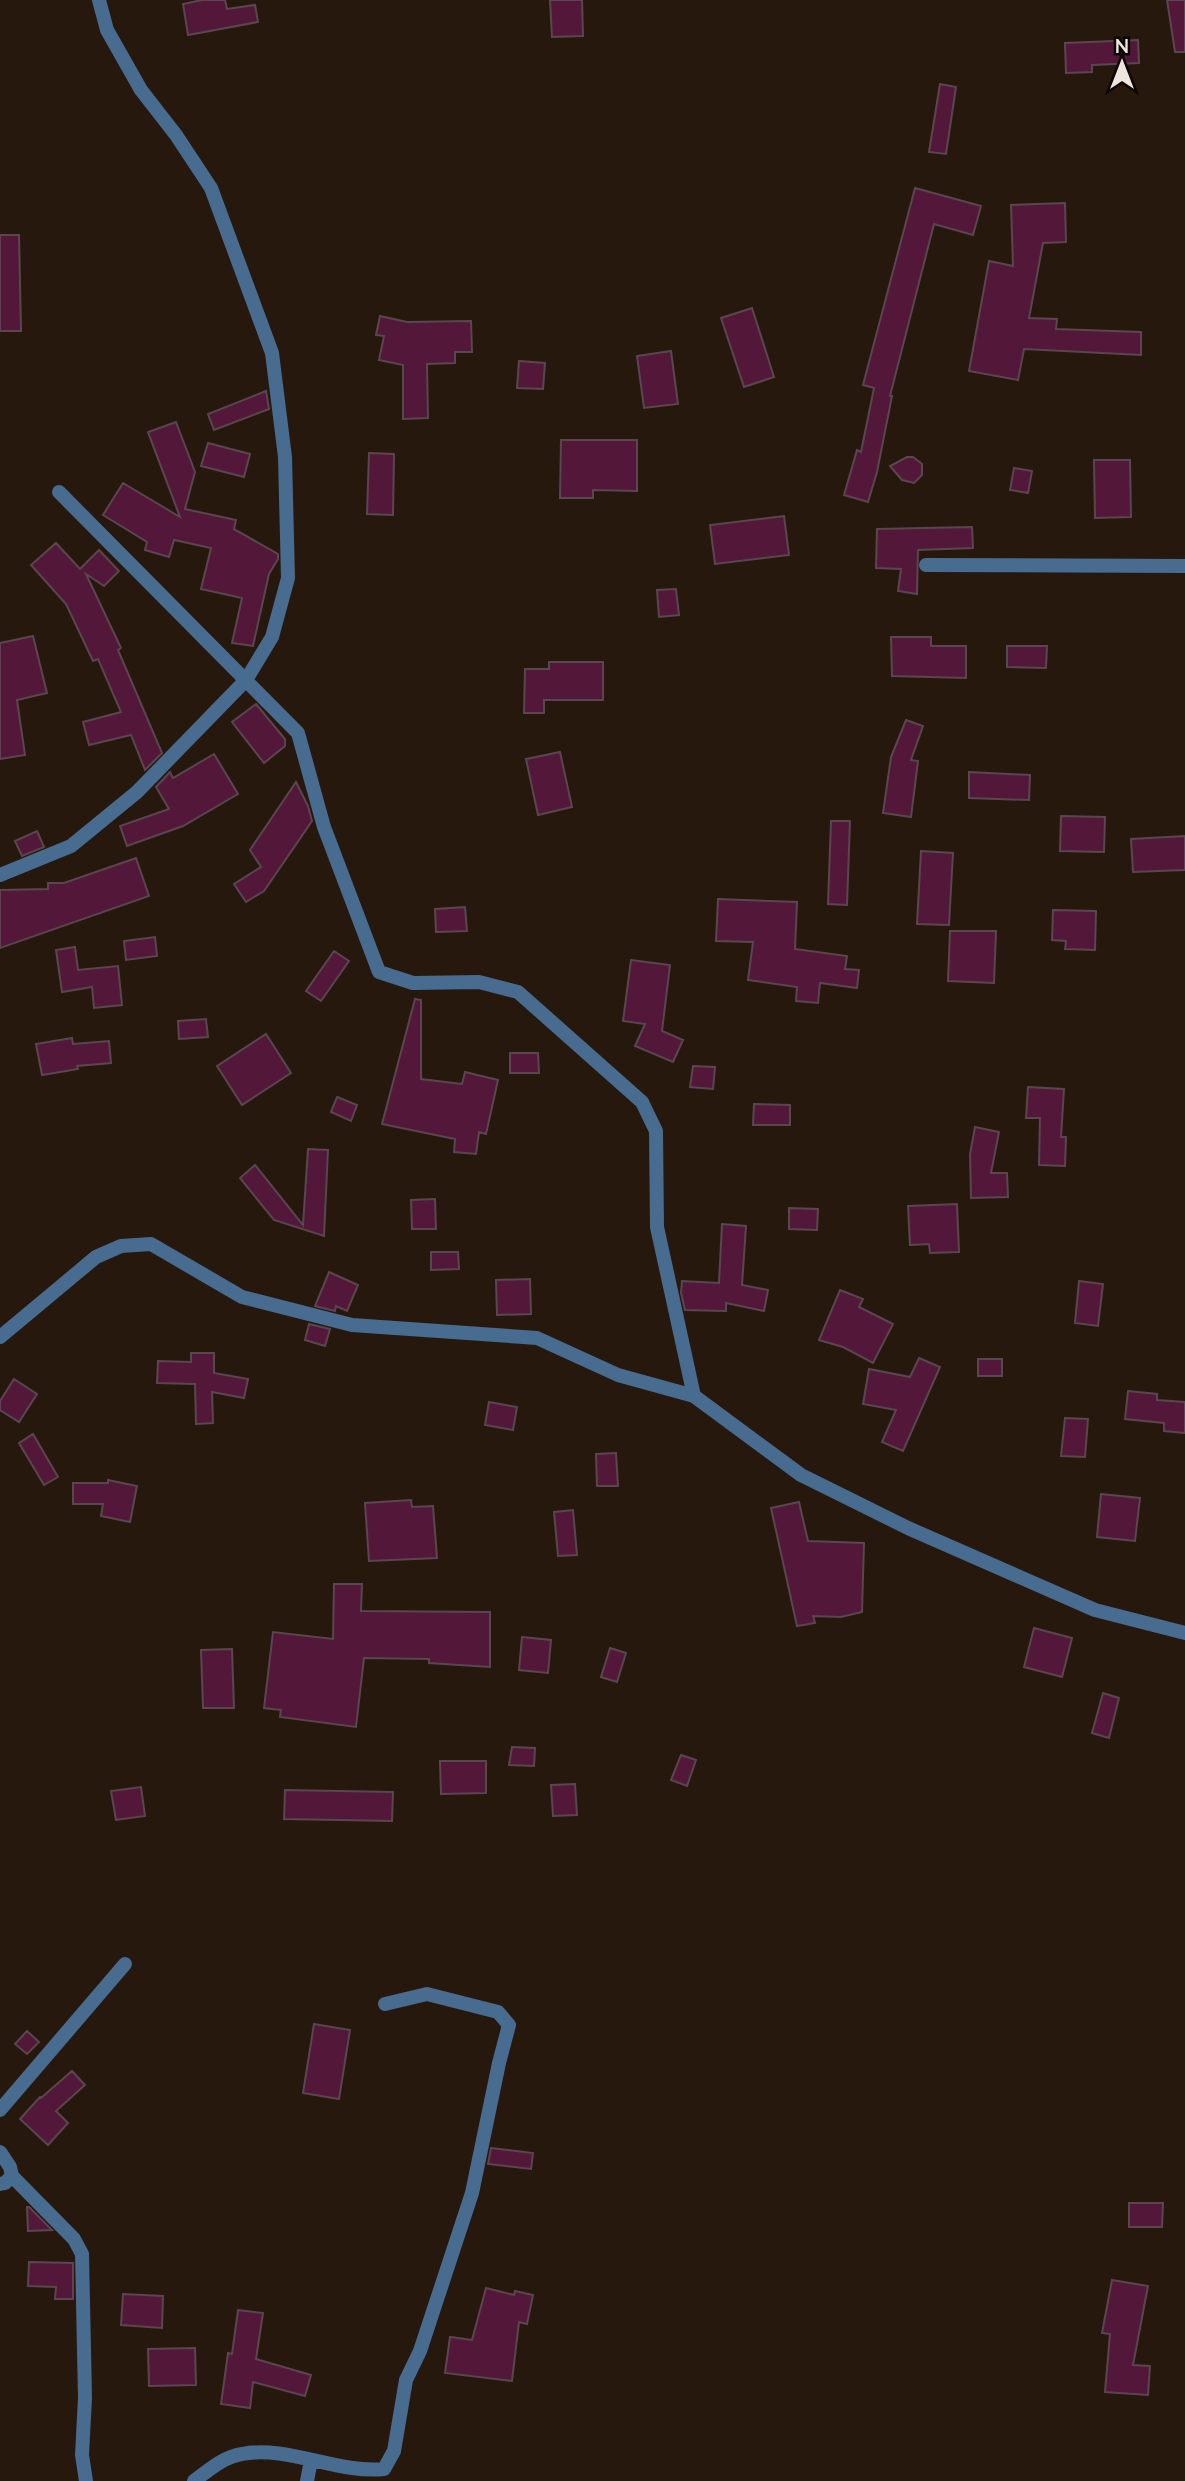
<svg xmlns="http://www.w3.org/2000/svg" width="1185" height="2481" font-family="Mulish,sans-serif">
<rect width="100%" height="100%" fill="#27180d"/>
<path fill="#531739" stroke="#5a464f" stroke-width="2" d="M202,0H225L227,9L255,5L258,22L188,35L183,4Z
M550,0H582L583,36L552,37Z
M1167,0H1185V52H1175Z
M1138,40L1139,63L1092,65V72L1066,73L1065,43Z
M940,84L956,87L946,154L929,152Z
M915,188L981,206L973,235L934,224L890,396H892L877,472L868,502L844,495L857,450L861,452L874,388L863,385Z
M1065,203L1066,242L1043,243L1029,318L1057,319L1056,329L1141,332V355L1024,349L1018,380L969,371L989,261L1013,266L1011,205Z
M0,235H19L21,331H0Z
M752,308L774,377L744,387L721,318Z
M380,316L407,322L471,321L472,352H455V363L427,364L428,418L403,419V365L379,360L384,336L376,335Z
M671,351L678,404L644,408L637,356Z
M519,361L545,363L543,389L517,388Z
M266,391L269,409L214,430L208,414Z
M176,422L195,472L185,509L236,520L234,529L278,554V559L269,574L253,646L232,643L242,598L201,589L211,548L174,540L169,557L145,550L147,542L103,515L123,483L180,517L148,432Z
M561,440H637V491L593,490V498H560Z
M208,443L250,454L244,477L201,466Z
M369,453L394,454L393,515L367,514Z
M907,457H913L922,464V475L914,483L902,480L890,466Z
M1094,460H1130L1131,517L1095,518Z
M1014,468L1032,471L1028,493L1010,490Z
M784,516L789,555L715,564L710,525Z
M972,527L973,548L918,550L917,594L898,591L901,569L876,568L877,529Z
M56,543L80,569L99,550L119,571L104,586L86,574L121,648L118,650L162,753L145,770L131,735L89,745L83,722L121,712L98,659L93,661L66,604L31,565Z
M676,589L679,615L659,617L657,590Z
M33,636L47,693L17,700L25,755L0,759V643Z
M891,637H931V646H966V678L892,676Z
M1007,646H1047L1046,668L1007,667Z
M549,662H603V700H544V713H524L525,669H549Z
M256,704L285,739V746L264,763L232,722Z
M906,720L923,726L911,760L918,761L911,817L883,813L891,757Z
M560,752L572,807L538,815L526,759Z
M214,754L238,794L183,826L127,846L120,826L169,809L156,787L170,772L173,778Z
M969,772L1030,775L1029,800L969,798Z
M296,782L308,806L312,821L264,891L246,902L234,884L261,867L250,850Z
M1061,816L1105,817L1104,852L1060,851Z
M831,821H850L847,905L828,904Z
M37,831L44,847L22,856L15,841Z
M1185,836V870L1133,872L1131,839Z
M921,851L953,853L949,925L917,924Z
M136,858L149,896L0,948V890L48,889V883H64Z
M718,899L797,902L795,949L847,956L845,969L859,970L857,988L820,983L818,1003L796,1001L797,987L748,980L753,942L716,941Z
M465,907L467,931L436,932L435,909Z
M1053,910L1096,911L1095,950L1065,949L1066,941L1052,940Z
M950,931H996L994,983L948,981Z
M155,937L157,956L126,960L124,941Z
M75,947L78,970L118,966L122,1005L94,1008L92,987L62,992L56,950Z
M334,951L349,961L321,1001L306,991Z
M631,960L670,965L662,1031L683,1040L673,1062L635,1046L645,1024L623,1021Z
M415,999L421,1000V1079L462,1084L465,1072L498,1080L486,1134L479,1132L476,1154L454,1152L455,1139L382,1124Z
M206,1019L208,1037L179,1039L178,1021Z
M266,1034L291,1073L242,1105L217,1066Z
M72,1038L73,1044L109,1041L111,1063L77,1066L78,1069L42,1075L36,1044Z
M510,1053H538L539,1073H510Z
M693,1066L715,1067L713,1089L690,1087Z
M1028,1087L1064,1089L1061,1137H1066L1065,1166L1039,1165L1040,1118H1026Z
M337,1097L357,1105L351,1121L331,1112Z
M754,1104L790,1105V1125H753Z
M975,1127L999,1132L991,1173H1007L1008,1197L971,1198L970,1154Z
M308,1149L328,1150L324,1236L274,1220L240,1178L255,1165L303,1225Z
M435,1199L436,1229H412L411,1200Z
M957,1204L959,1252L930,1253L929,1244L910,1245L908,1206Z
M789,1208L818,1209L817,1230L789,1229Z
M722,1224L746,1226L742,1285L768,1290L764,1311L726,1303V1311L685,1310L681,1293L682,1281L719,1283Z
M431,1252H458L459,1269L431,1270Z
M329,1272L358,1285L347,1311L336,1306L335,1311L315,1306Z
M530,1279L531,1314L497,1315L496,1280Z
M1079,1281L1103,1284L1098,1326L1075,1323Z
M840,1290L863,1299L859,1307L893,1324L873,1363L843,1347L819,1340Z
M309,1324L330,1329L325,1346L305,1340Z
M191,1353H214V1373L248,1379L244,1398L212,1392L213,1423L196,1424L195,1384L157,1383L158,1361L191,1362Z
M919,1358L940,1367L903,1451L882,1442L896,1410L863,1404L869,1369L910,1377Z
M978,1359H1002V1376H978Z
M14,1379L37,1394L19,1422L0,1410V1401Z
M1128,1391L1157,1394V1400L1185,1402V1433L1164,1431V1423L1125,1419Z
M489,1402L517,1407L513,1430L485,1425Z
M1065,1418L1088,1419L1085,1457L1061,1456Z
M33,1434L58,1477L44,1485L19,1443Z
M616,1453L618,1486H597L596,1454Z
M108,1480L137,1486L130,1522L101,1516L103,1504H73V1483H108Z
M1101,1494L1140,1498L1135,1541L1097,1537Z
M411,1500L412,1507L433,1506L437,1558L369,1561L365,1503Z
M799,1502L808,1541L864,1543L862,1612L841,1617L813,1616L815,1623L797,1626L771,1508Z
M573,1510L577,1555L558,1556L554,1512Z
M334,1584H362L361,1611L490,1612V1667L429,1663V1659L364,1658L356,1727L280,1717L281,1710L264,1708L273,1632L333,1639Z
M1034,1628L1072,1638L1062,1677L1024,1667Z
M522,1637L551,1640L548,1673L519,1670Z
M610,1648L626,1653L617,1682L601,1677Z
M232,1649L234,1708H203L201,1650Z
M1103,1693L1119,1698L1109,1738L1092,1733Z
M512,1747L535,1748L534,1766L509,1765Z
M681,1755L696,1760L687,1786L671,1780Z
M440,1761H486V1793L441,1794Z
M575,1784L577,1815L553,1816L551,1785Z
M141,1787L145,1816L116,1820L111,1791Z
M285,1790L393,1792L392,1821L284,1819Z
M314,2024L350,2030L339,2099L303,2093Z
M27,2031L39,2042L27,2054L15,2044Z
M72,2071L85,2085L56,2111L68,2123L48,2145L20,2119L40,2097L41,2098Z
M491,2148L533,2153L531,2169L488,2164Z
M1129,2203H1163L1162,2227H1129Z
M27,2207H29L52,2230L28,2231Z
M29,2262L73,2263V2299H55L56,2287L28,2286Z
M1112,2280L1148,2286L1133,2365L1150,2366L1148,2395L1105,2392L1110,2334L1102,2333Z
M486,2288L514,2295L515,2291L533,2295L527,2324L519,2322L512,2381L445,2373L450,2337L472,2340Z
M123,2294L163,2296L162,2328L121,2325Z
M238,2310L263,2313L256,2359L311,2375L305,2396L253,2382L250,2408L221,2404L228,2353L232,2354Z
M195,2348L196,2385L149,2386L148,2349Z"/>
<g fill="none" stroke-linecap="round" stroke-linejoin="round">
<path stroke="#486b90" stroke-width="14" d="M59,492L298,733L324,827L379,972L413,983L479,982L518,992L642,1102L656,1131L657,1227L694,1396L801,1475L908,1528L1095,1610L1185,1633
M926,565L1185,566
M0,875L71,846L137,792L246,680L272,637L288,578L285,457L272,353L211,188L176,135L141,90L107,30L99,0
M0,1337L96,1257L121,1246L151,1244L242,1297L352,1325L537,1338L618,1375L694,1396
M0,2110L125,1964
M0,2152L10,2167L12,2176L5,2183L0,2184
M12,2176L74,2239L82,2254L85,2398L82,2455L86,2481
M194,2481C209,2470 223,2457 242,2454C287,2445 338,2474 384,2469L394,2451L406,2380L420,2351L472,2193L499,2063L509,2025L498,2012L427,1994L385,2004
M307,2481L311,2460"/>
</g>
<g transform="translate(1122 63)" stroke="#0b0503" stroke-width="5" paint-order="stroke">
<path d="M0-5L12 26L0 18L-12 26Z" fill="#f0e5de"/>
<text y="-10" font-size="19" font-weight="bold" text-anchor="middle" fill="#f0e5de">N</text>
</g>
</svg>
